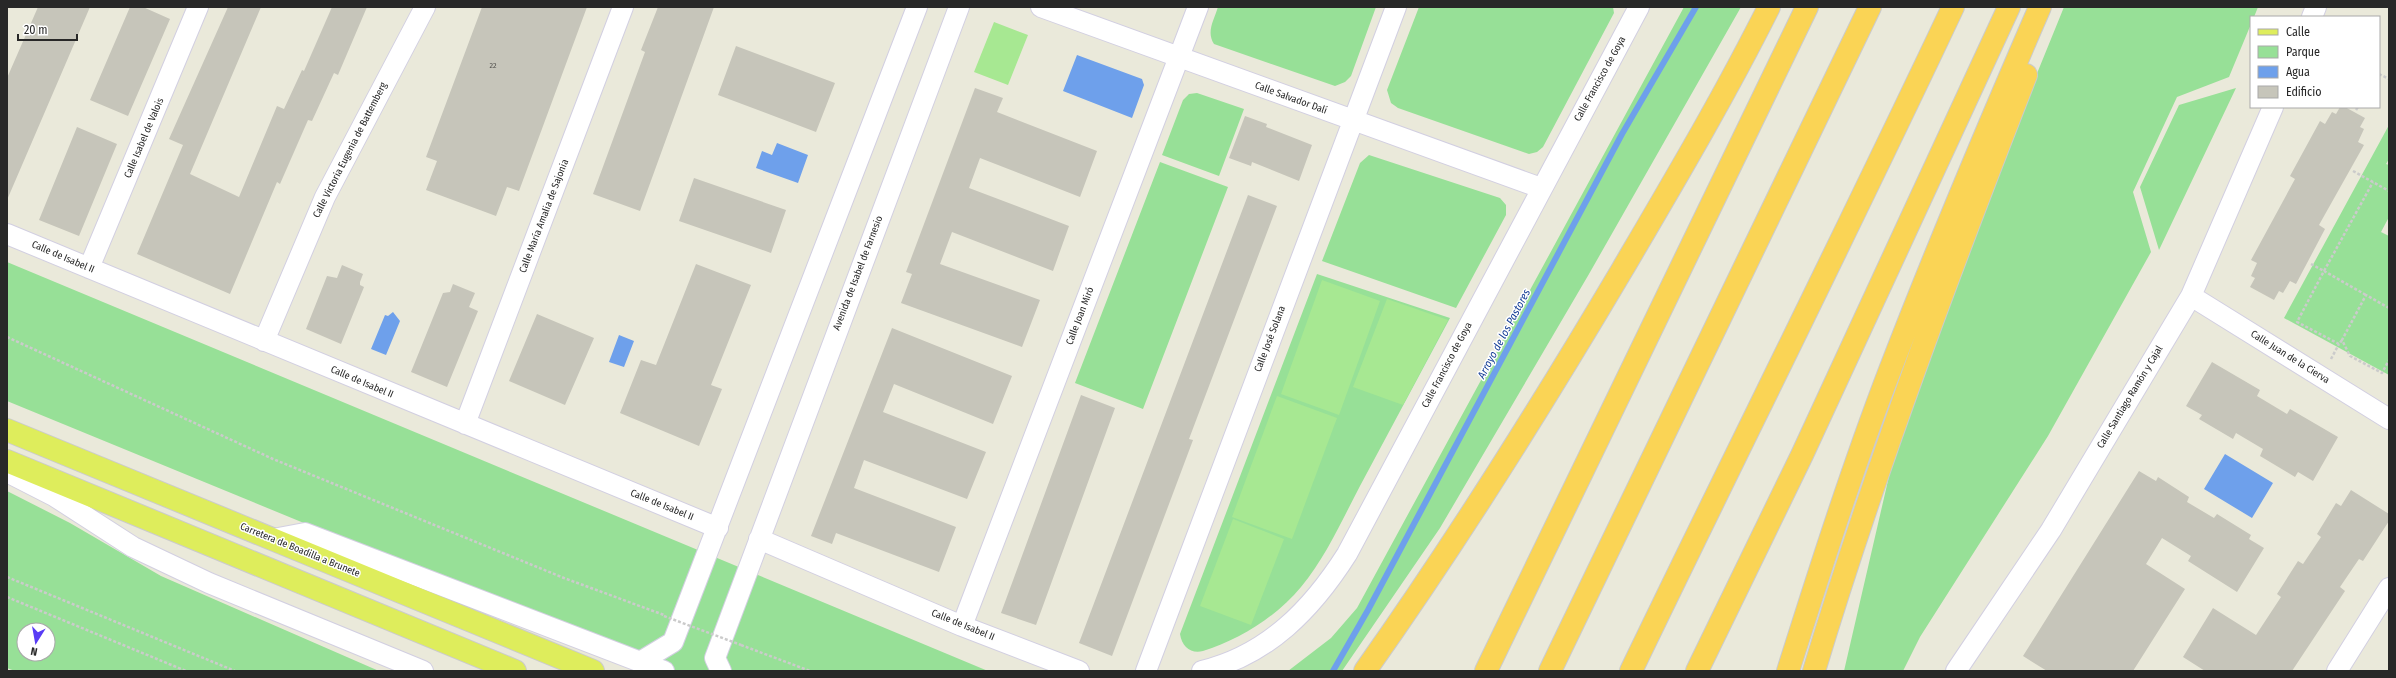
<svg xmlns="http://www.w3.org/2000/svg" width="2396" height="678" font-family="'Fira Sans Condensed',sans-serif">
<rect width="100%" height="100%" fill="#eae9da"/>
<path fill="#97e097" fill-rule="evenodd" d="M1218,7H1376L1351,76L1345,82L1335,86L1214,44C1206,32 1214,20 1218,7Z
M1419,7H1613L1614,13L1543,147L1537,152L1529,154L1398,108L1391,103L1387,90Z
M1684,7H1741L1589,274L1440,528L1342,671H1288L1331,638L1357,608Z
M2064,7H2258L2254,17H2251V24L2229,77L2177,97L2133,192L2151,252L2048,436L1920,637L1903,671H1844L1902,420L1968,243Z
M2236,88L2159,250L2140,187L2179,105Z
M1197,93L1244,109L1219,176L1162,155L1183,100L1189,94Z
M2389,125V159L2386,164L2389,165V217L2381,232L2389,236V375L2284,318Z
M1369,155L1500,198L1506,205V215L1456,308L1322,261L1360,163Z
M1160,162L1228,187L1143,409L1075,383Z
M7,262L988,671H664L7,401Z
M1317,274L1450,318C1420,374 1390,430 1360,486C1342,520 1326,557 1301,587C1276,617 1239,640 1203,651C1191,654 1182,647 1180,634Z
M7,491L70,523L161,576L379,671H15L7,668ZM24,630H48V654H24Z"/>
<path fill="#a7e892" d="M994,22L1028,35L1008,85L974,72Z
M1322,280L1380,301L1339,415L1281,394Z
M1387,299L1448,320L1403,405L1353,387Z
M1277,396L1337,418L1292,539L1232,517Z
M1233,519L1284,539L1251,625L1200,606Z"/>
<path fill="#6ea0eb" d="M1077,55L1142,79L1144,85L1132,118L1063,91Z
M777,143L808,155L798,183L756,168L762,151L772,155Z
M393,312L400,321L386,355L371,349L385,315L388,316Z
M619,335L634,341L624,367L609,362Z
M2225,454L2273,483L2252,518L2204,489Z"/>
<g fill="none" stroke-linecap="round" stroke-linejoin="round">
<path stroke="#6ea0eb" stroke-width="6" d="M1333,671L1368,610L1622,134L1696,7"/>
</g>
<path fill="#c6c5ba" d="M38,7H90L7,200V78Z
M130,7H143L170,19L128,116L90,100Z
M228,7H261L190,174L239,197L277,106L284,109L302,70L304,71L332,7H367L338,75L334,73L312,121L308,120L280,184L277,182L230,294L137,254L183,145L169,139Z
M482,7H587L519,191L507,187L496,216L426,190L437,161L426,157Z
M658,7H714L640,211L593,194L645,52L641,50Z
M736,46L835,83L816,132L718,95Z
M975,88L1003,98L997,112L1097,151L1080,197L980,158L969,188L1069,226L1053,271L952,232L940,264L1040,300L1022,347L901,303L912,274L906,272Z
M2340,107H2345L2365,118L2360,127L2364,129L2358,142L2364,145L2319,225L2325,229L2296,284L2290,281L2283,293L2279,291L2274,300L2250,287L2255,278L2251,276L2257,263L2251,260L2295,179L2290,176L2320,121L2325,124L2332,112L2336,114Z
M1245,116L1267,124L1266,127L1312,145L1299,181L1252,162L1251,166L1229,158Z
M77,127L117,144L79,236L39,220Z
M694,178L786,210L771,253L679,221Z
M1248,195L1277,206L1189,439L1193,440L1112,656L1079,643Z
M696,264L751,285L711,385L722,389L699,446L620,413L641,360L656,365Z
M342,265L363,274L360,282V285L364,287L341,344L306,329L327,276L337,278Z
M453,284L475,293L469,307L478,311L447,387L411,372L443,293L450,292Z
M537,314L594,338L565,405L509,381Z
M892,328L1012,376L993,424L894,384L883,412L986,452L967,499L864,460L854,488L956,527L939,572L836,533L832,544L811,536Z
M2212,362L2260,390L2257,396L2287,414L2290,409L2338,437L2313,481L2298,472L2295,477L2260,456L2263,449L2236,433L2233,439L2199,419L2202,415L2186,406Z
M1081,395L1115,408L1036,625L1001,613Z
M2139,471L2156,481L2158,477L2189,497L2187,502L2214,518L2217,514L2251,535L2249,539L2264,548L2237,592L2188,561L2191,556L2162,538L2146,564L2185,589L2133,671H2047L2023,656Z
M2351,490L2389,514V521L2363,561L2359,559L2340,587L2345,591L2292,671H2205L2183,657L2213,608L2256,635L2281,597L2277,594L2298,561L2303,564L2321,537L2317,534L2336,503L2341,506Z"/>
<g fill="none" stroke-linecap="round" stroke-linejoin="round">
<defs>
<path id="minor" d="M1041,7L1541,188
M2312,17L2316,7
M7,234L718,528
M89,268L198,7
M2191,296L2389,419
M264,341L325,197L425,7
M465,424L623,7
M7,472L54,496L133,547L209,583L423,671
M273,539L305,533L664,671
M759,539L962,626L1079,671
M962,626L1198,7
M640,662L673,642L917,7
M721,671L715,658L959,7
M1146,671L1396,7
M1202,671C1268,655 1312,609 1347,554L1639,7
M1956,671L2051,530L2191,296L2273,107
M2337,671L2389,588"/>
<path id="major" d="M7,430L593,671
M7,461L515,671"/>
<path id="highway" d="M1365,671C1457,541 1541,407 1622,270C1673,183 1724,97 1769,7
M1486,671L1807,7
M1550,671L1870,7
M1631,671C1738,449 1848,230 1953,7
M1697,671L1802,455L2009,7
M1788,671C1820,570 1852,469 1890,370C1937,248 1988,127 2040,7
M1814,671C1875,469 1949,272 2026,75"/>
</defs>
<use href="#minor" stroke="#d2cfe1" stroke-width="22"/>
<use href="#major" stroke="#cbcbcb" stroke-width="24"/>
<use href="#highway" stroke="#cbcbcb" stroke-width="24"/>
<path stroke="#cbcbcb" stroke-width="2.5" stroke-dasharray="3 2" stroke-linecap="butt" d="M2379,74L2389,79
M2356,110L2358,107
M2353,171L2389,191
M2311,264L2324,271L2373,182
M2389,308L2366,295L2342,340L2350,356L2382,373L2389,360
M7,337L273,459L564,578L664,615
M2342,340L2339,344L2297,322L2324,271L2366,295
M2331,359L2339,344
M7,577L235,671
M7,597L186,671
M741,645L810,671"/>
<use href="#minor" stroke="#fff" stroke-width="20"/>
<use href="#major" stroke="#deed5c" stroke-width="22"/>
<use href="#highway" stroke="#fad455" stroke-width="22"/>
<path stroke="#cbcbcb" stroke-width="2.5" stroke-dasharray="3 2" stroke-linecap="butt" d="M664,616L741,645"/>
</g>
<g text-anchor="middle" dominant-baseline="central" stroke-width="3" stroke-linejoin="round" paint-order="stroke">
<g font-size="8" fill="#504f4c">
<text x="493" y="65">22</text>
</g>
<g font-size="10" fill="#282828" stroke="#fff">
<text transform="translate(1600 79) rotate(-61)">Calle Francisco de Goya</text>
<text transform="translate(1291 98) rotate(20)">Calle Salvador Dalí</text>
<text transform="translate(144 138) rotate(-67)">Calle Isabel de Valois</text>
<text transform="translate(350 150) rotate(-63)">Calle Victoria Eugenia de Battemberg</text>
<text transform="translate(544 216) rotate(-69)">Calle María Amalia de Sajonia</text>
<text transform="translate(63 257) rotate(23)">Calle de Isabel II</text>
<text transform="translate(858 273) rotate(-69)">Avenida de Isabel de Farnesio</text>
<text transform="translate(1080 316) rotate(-69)">Calle Joan Miró</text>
<text transform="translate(1270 339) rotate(-69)">Calle José Solana</text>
<text transform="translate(2290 357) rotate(32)">Calle Juan de la Cierva</text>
<text transform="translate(1447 365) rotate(-62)">Calle Francisco de Goya</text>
<text transform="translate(362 382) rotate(23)">Calle de Isabel II</text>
<text transform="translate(2130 397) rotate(-59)">Calle Santiago Ramón y Cajal</text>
<text transform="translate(662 505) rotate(22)">Calle de Isabel II</text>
<text transform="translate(300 550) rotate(22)">Carretera de Boadilla a Brunete</text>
<text transform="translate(963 625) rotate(22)">Calle de Isabel II</text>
</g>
<g font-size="11" font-style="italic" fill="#103a94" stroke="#fff">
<text transform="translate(1504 334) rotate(-62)">Arroyo de los Pastores</text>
</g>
</g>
<rect width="2396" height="678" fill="none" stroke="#282828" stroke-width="16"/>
<rect x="2250" y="16" width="130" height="92" fill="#ffffff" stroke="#a9a9a9"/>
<rect x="2258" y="29" width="20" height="6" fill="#deed5c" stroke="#a9a9a9"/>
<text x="2286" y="36" font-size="12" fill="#282828">Calle</text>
<rect x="2258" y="46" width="20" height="12" fill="#97e097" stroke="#a9a9a9"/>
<text x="2286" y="56" font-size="12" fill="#282828">Parque</text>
<rect x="2258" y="66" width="20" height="12" fill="#6ea0eb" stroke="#a9a9a9"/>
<text x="2286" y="76" font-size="12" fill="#282828">Agua</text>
<rect x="2258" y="86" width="20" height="12" fill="#c6c5ba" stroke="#a9a9a9"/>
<text x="2286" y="96" font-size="12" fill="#282828">Edificio</text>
<g transform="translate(36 642) rotate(191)"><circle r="19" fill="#ffffff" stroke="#a9a9a9"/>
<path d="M0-3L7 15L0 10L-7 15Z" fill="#583cf5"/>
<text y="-6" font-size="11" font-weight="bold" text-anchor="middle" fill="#282828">N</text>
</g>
<path d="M18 34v6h59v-6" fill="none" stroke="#282828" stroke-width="2"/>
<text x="24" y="34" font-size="12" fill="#282828" stroke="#ffffff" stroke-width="3" paint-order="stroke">20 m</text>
</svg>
